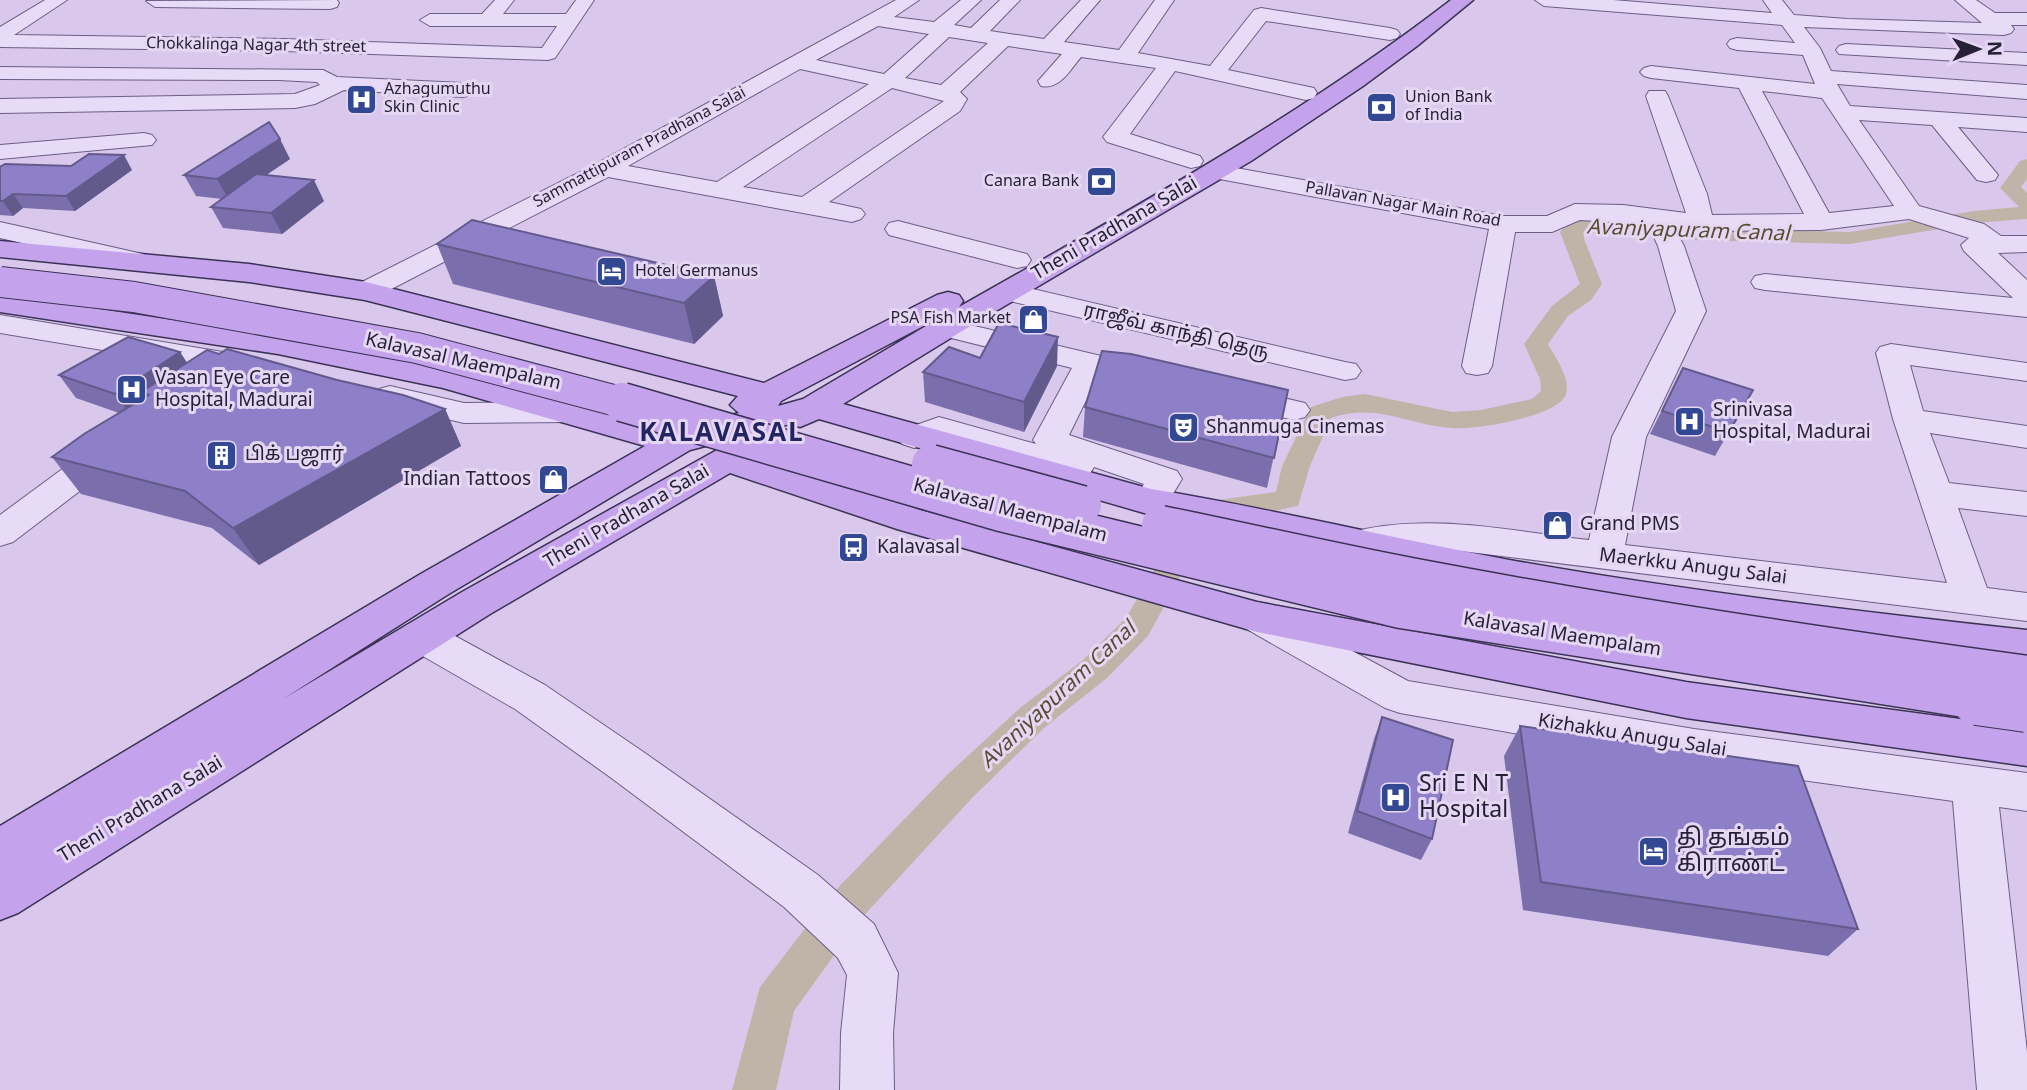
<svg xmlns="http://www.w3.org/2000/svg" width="2027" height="1090" font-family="Georgia,'Noto Sans Tamil',serif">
<rect width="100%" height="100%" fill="#d9c8ec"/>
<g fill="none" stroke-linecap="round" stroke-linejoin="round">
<path fill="#c0b4a9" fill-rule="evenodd" d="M2027,159V179L2021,187L2027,193V219L1974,223L1850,244L1690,240L1584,232V239L1602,284L1591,300L1568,316L1548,344C1555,357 1571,379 1566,394C1559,417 1474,430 1452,428C1408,425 1376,402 1331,418L1310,466L1298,506L1209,524L1148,636L1107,678L1044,728L973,797L858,922L794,1011L776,1090H732L760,987L830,896L947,775L1020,708L1083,660L1126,618L1188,510L1218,500L1276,492L1282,466L1311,407L1342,397L1365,394L1452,412L1481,410L1532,399L1541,391L1540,379L1524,344L1552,306L1580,284L1560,232L1571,220L1579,219L1690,228L1850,232L1974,211L2019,207L2000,188L2020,161Z"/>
<defs>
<path id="minor" d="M45,0H67L14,35L284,39L542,48L557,26H430L420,20L430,14H482L495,0H514L503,14H566L576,0H594L555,58L548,60L284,51L0,47V27Z
M337,0L339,3L337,7L330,9L155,7L146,1Z
M896,0H919L894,17L934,22L961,0H981L954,25L971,28L1000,0H1020L990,31L1044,39L1081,0H1100L1064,42L1119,50L1155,0H1174L1138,53L1210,66L1254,10L1261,8L1390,28L1397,30L1400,34L1397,38L1390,40L1266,21L1228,70L1314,88L1317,93L1314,98L1306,100L1175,71L1130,134L1200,156L1203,161L1200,166L1191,168L1107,142L1103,137L1156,68L1081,57C1070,70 1060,90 1041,86L1038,81L1062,54L1008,46L960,92L967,99L960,111L829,202L861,209L865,214L861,219L852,222L608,177L376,297L366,300L356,297L352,291L356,285L596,164ZM878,26L929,34L884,74L816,60ZM949,37L988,43L941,85L905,78ZM800,69L869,84L717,182L628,166ZM892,88L944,101L802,197L743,187Z
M1535,0H1613L1772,13L1763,0H1782L1794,15L1847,19L1982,23L1955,0H1976L1995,13H2027V25H2011L2014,29L2011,33L2004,35L1804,27L1820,48L1831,71L2027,85V99L1837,84L1850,106L2027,118V132L1958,127L1998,175L1995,180L1986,182L1977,180L1932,125L1859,120L1919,206L1984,224L2001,236H2027V252L1998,253L2027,280V317L1765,290L1755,288L1751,282L1755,276L1765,274L2013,298L1964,251L1961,245L1969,238L1909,219L1821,230L1701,231L1674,227L1684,246L1706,311L1646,437L1625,545L1947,583L1893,419L1876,353L1880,347L1891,344L2027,363V381L1910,365L1923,411L2027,426V448L1930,433L1949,483L2027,492V516L1958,508L1987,588L2027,593V621L1436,548L1358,556L1345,552L1340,543L1345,534C1424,511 1510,531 1589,540L1612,437L1676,311L1658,246L1648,224L1580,220L1552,232H1515L1492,366L1488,373L1477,375L1466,373L1462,366L1489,229L1214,178L1205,176L1202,171L1205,166L1214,164L1503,216H1547L1575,204L1623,205L1686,213L1646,96L1649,91H1665L1668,96L1707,194L1712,215L1804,214L1739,88L1651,78L1644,76L1640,72L1644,68L1651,66L1815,84L1803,55L1737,50L1730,48L1727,44L1730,40L1737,38L1795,43L1782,25L1544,6ZM1762,91L1822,98L1894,206L1829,213Z
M1846,44L2027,53V65L1839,54L1836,50L1839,46Z
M0,67L323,70L337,77L463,83L471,85L474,90L471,95L463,97L344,90L315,104L295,108L0,113V99L295,94L320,85L317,82L279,80L0,79Z
M144,133L152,135L156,140L152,145L0,159V145Z
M898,221L1027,254L1031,260L1027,266L1017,268L889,235L885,229L889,223Z
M0,222L143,254L147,260L143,266L133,268L0,238Z
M1007,283L1345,362L1356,364L1361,371L1356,378L1345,380L997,298L993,292L997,286Z
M0,315L247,356L258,358L262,365L258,372L247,374L0,333Z
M945,319L1156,369L1161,376L1156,383L1145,385L1099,374L1069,435L1177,471L1182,479L1163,510L1151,514L1139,510L1133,502L1144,484L1094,467L1089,475L1077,478L941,438L914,448L902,444L897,437L902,430L939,417L1036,444L1033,440L1072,368L935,334L930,328L935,322Z
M390,386L464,403L573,402L584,405L589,412L584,419L573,422L464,423L379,403L374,396L379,389Z
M1236,387L1305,403L1310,410L1305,417L1294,420L1225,404L1220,397L1225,390Z
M111,439L123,442L128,450L123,458L13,542L0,546V515L99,442Z
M1257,602L1271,607L1408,681L1694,729L2027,773V811L1999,807L2027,1052V1090H1977L1953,801L1694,765L1400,713L1385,708L1243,627L1237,617L1243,607Z
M421,621L435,625L545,685L642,751L818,875L874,924L898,973L893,1033L894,1090H840L841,1033L847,975L838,958L784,907L610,777L515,709L407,647L401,636L407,625Z"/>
<path id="major" d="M1451,0H1473L1417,46L1363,86L1251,161L967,328L843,404L1151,489C1269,508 1386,537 1504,559C1677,590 1852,611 2027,630V662C1852,643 1676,620 1503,587C1386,565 1269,534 1151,515L819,419L800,427L790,424L763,431L758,438L766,447L757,457L920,510L1257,602L1686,682L2027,728V766L1686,718L1257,632L897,529L730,473L490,614L18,913L0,920V826L419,575L645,446L443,388L278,354L0,312V294L278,336L448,369L672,431L739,413L730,405L738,396L365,300L249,282L0,257V241L249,264L366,282L764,383L937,295L948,292L959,295L963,301L959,307C1128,211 1297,119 1451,0ZM948,313L803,399L778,406L781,401ZM721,442L717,450L462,592L283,699L447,595L690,450Z"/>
</defs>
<use href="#minor" stroke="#6b5e87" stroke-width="2"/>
<use href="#major" stroke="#3a3255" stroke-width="3"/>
<use href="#minor" fill="#e8dbf7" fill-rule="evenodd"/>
<use href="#major" fill="#c5a3ec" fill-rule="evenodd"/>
<defs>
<path id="major-bridge-far2" d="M0,282L134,297L417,348L628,404"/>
<path id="major-bridge-far1" d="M622,402L1001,512L1401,609L1990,702
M931,464L1082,505
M1161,525C1244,542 1327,561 1410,577C1614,616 1821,647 2027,675"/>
<path id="major-bridge" d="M1977,700L2027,707"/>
</defs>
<use href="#major-bridge-far2" stroke="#3a3255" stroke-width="32" stroke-linecap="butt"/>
<use href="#major-bridge-far1" stroke="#3a3255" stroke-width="41" stroke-linecap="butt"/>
<use href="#major-bridge" stroke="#3a3255" stroke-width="52" stroke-linecap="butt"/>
<use href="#major-bridge-far2" stroke="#c5a3ec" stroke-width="30"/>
<use href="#major-bridge-far1" stroke="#c5a3ec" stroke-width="38"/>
<use href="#major-bridge" stroke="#c5a3ec" stroke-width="50"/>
</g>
<path fill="#7a6eac" d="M290,159L266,175L324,201L282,234L223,228L211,207L222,199L196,196L184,175Z
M0,167L132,170L75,211L23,208L13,216L0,215Z
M437,244L714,276L723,316L694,344L453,284Z
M180,352L187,363L219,354L337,380L445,409L461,446L259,565L212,528L81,494L52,457L119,413L76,398L59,375Z
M980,358L1057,366L1024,432L925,402L923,372Z
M1683,368L1753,390L1715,456L1650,434Z
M1288,390L1267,488L1083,437L1085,407Z
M1382,717L1432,839L1421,860L1348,833L1374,739Z
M1520,726L1858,929L1828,956L1523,910L1504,756Z"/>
<path fill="#635a8c" d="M280,139L290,159L229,200L217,179Z
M124,155L132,170L75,211L66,196Z
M314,180L324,201L282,234L271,213Z
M13,194L23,208L13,216L3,201Z
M714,276L723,316L694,344L684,303Z
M1058,337L1057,366L1024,432V402Z
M180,352L195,375L149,395L141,392L150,405L132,417L115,394Z
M445,409L461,446L259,565L233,528Z"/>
<path fill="#8e80c8" stroke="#635a8c" stroke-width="2" d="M269,122L280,139L217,179L184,175Z
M89,154L124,155L66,196L13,194L3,201H0V167L5,164L71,166Z
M256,174L314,180L271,213L211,207Z
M472,220L714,276L684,303L437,244Z
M999,323L1058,337L1024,402L923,372L949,347L980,358Z
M128,337L180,352L115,394L59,375Z
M227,349L337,380L403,395L445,409L233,528L185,491L52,457L84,434L149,395L141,392L207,350L219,354Z
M1102,351L1131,354L1288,390L1274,458L1085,407Z
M1683,368L1753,390L1729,432L1662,411Z
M1382,717L1453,740L1432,839L1357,811Z
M1520,726L1798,766L1858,929L1541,882Z"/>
<defs>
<symbol id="hospital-square" viewBox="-11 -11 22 22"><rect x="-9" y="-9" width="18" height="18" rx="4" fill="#324892" stroke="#e5d7f4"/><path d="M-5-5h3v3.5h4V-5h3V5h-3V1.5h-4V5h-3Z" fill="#fff"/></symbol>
<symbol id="bank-square" viewBox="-11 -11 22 22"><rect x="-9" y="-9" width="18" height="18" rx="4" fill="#324892" stroke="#e5d7f4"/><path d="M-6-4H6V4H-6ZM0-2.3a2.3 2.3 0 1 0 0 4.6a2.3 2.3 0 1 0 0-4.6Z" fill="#fff"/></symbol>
<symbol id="hotel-square" viewBox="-11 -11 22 22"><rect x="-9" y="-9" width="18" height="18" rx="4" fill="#324892" stroke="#e5d7f4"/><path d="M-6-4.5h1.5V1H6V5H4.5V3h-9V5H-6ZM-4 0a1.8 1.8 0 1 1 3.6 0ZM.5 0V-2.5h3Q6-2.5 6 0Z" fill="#fff"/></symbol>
<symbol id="shop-square" viewBox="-11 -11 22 22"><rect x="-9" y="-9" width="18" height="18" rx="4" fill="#324892" stroke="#e5d7f4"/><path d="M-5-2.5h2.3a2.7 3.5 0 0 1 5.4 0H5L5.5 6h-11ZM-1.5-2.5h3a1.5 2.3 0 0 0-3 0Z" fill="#fff"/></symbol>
<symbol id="theatre-square" viewBox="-11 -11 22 22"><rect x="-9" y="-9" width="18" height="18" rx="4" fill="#324892" stroke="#e5d7f4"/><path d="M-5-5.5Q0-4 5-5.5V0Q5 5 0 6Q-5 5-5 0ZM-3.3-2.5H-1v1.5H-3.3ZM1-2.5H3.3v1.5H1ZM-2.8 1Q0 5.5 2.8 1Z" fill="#fff"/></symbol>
<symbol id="building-square" viewBox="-11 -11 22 22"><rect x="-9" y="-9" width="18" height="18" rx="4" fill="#324892" stroke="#e5d7f4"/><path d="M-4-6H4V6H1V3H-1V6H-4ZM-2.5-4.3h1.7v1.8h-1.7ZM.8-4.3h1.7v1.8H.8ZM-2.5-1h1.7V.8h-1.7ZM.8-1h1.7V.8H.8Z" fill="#fff"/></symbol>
<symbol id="bus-square" viewBox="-11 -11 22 22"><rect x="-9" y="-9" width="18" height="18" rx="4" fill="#324892" stroke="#e5d7f4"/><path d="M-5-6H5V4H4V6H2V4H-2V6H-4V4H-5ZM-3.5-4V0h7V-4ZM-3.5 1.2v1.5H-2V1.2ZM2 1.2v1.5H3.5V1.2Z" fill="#fff"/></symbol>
</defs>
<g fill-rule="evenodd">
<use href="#hospital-square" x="344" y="82" width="35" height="35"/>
<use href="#bank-square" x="1364" y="90" width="35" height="35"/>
<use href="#bank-square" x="1084" y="164" width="35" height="35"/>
<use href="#hotel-square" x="594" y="254" width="35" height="35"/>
<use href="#shop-square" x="1016" y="302" width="35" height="35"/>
<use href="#hospital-square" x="114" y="372" width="35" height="35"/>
<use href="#hospital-square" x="1672" y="404" width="35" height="35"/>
<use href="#theatre-square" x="1166" y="410" width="35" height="35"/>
<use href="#building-square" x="204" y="438" width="35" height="35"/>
<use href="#shop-square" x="536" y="462" width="35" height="35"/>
<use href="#shop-square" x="1540" y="508" width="35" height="35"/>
<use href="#bus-square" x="836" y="530" width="35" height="35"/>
<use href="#hospital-square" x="1378" y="780" width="35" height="35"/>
<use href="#hotel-square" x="1636" y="834" width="35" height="35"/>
</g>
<g text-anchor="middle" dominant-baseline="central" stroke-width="6" stroke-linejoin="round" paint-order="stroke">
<g font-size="16" fill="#272138" stroke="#e5d7f4">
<text transform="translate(256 46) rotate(1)">Chokkalinga Nagar 4th street</text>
<text transform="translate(640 148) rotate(-28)">Sammattipuram Pradhana Salai</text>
<text transform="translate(1403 205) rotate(10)">Pallavan Nagar Main Road</text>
</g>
<g font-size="16" fill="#272138" stroke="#e5d7f4" text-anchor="start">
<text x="384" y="90">Azhagumuthu<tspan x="384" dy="18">Skin Clinic</tspan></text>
<text x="1405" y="98">Union Bank<tspan x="1405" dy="18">of India</tspan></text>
<text x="1079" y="182" text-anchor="end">Canara Bank</text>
<text x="635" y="272">Hotel Germanus</text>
<text x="1011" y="319" text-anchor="end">PSA Fish Market</text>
</g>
<g font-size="19" fill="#272138" stroke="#e5d7f4">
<text transform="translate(1115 229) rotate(-30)">Theni Pradhana Salai</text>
<text transform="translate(1176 332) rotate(13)">ராஜீவ் காந்தி தெரு</text>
<text transform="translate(463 362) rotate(13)">Kalavasal Maempalam</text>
<text transform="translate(1010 511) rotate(15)">Kalavasal Maempalam</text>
<text transform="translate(627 517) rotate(-30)">Theni Pradhana Salai</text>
<text transform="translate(1693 567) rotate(7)">Maerkku Anugu Salai</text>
<text transform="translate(1562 635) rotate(9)">Kalavasal Maempalam</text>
<text transform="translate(1632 736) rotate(9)">Kizhakku Anugu Salai</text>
<text transform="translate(141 810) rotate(-31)">Theni Pradhana Salai</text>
</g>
<g font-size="19" fill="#272138" stroke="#e5d7f4" text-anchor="start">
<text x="155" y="379">Vasan Eye Care<tspan x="155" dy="22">Hospital, Madurai</tspan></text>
<text x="1713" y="411">Srinivasa<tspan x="1713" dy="22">Hospital, Madurai</tspan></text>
<text x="1206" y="428">Shanmuga Cinemas</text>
<text x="245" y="455">பிக் பஜார்</text>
<text x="531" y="480" text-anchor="end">Indian Tattoos</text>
<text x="1580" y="525">Grand PMS</text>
<text x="877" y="548">Kalavasal</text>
</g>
<g font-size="21" font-style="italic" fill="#574c31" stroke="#e5d7f4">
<text transform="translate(1688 232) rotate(2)">Avaniyapuram Canal</text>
<text transform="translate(1059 696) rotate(-43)">Avaniyapuram Canal</text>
</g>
<g font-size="23" fill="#272138" stroke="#e5d7f4" text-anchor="start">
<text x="1419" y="785">Sri E N T<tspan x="1419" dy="26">Hospital</tspan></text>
<text x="1677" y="839">தி தங்கம்<tspan x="1677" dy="26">கிராண்ட்</tspan></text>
</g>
<g font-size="26" font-weight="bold" letter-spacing="2" fill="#232462" stroke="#e5d7f4">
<text x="722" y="434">KALAVASAL</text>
</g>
</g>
<g transform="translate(1978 49) rotate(89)" stroke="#e5d7f4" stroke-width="5" paint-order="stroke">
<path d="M0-5L12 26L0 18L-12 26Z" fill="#272138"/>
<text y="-10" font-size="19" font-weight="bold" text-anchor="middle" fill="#272138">N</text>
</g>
</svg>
